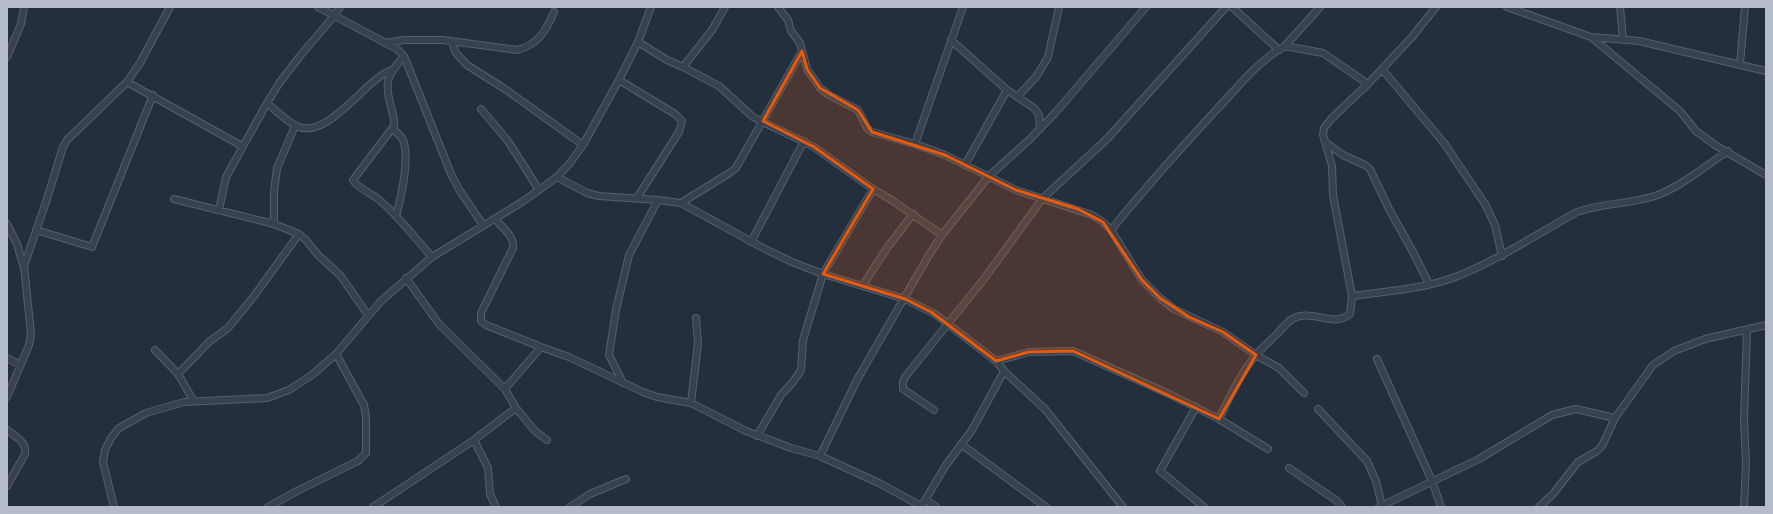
<svg xmlns="http://www.w3.org/2000/svg" width="1773" height="514" font-family="Inter,sans-serif">
<rect width="100%" height="100%" fill="#242f3e"/>
<g fill="none" stroke-linecap="round" stroke-linejoin="round">
<defs>
<path id="street" d="M318,7L397,49L404,56L451,174L460,191L483,225
M778,7L788,20L791,31L800,43L807,69L820,88L829,95L858,110L867,128L872,132L915,144L945,155L1016,190L1092,215L1103,222L1111,230L1142,280L1160,298L1174,309L1223,332L1256,355L1279,368L1304,393
M1232,7L1279,50
M1507,7L1591,37L1639,41L1766,71
M1620,7L1623,39
M1591,37L1680,111L1696,131L1715,145L1766,175
M951,40L1007,90L1034,108L1039,115L1040,129
M452,42L456,53L467,65L505,89L583,145
M638,42L667,60L683,67L719,86L753,117L814,147L873,189L893,201L942,235
M385,43L404,40H443L517,50C538,45 546,31 554,12
M1285,46L1323,53L1368,84
M404,56C387,76 384,81 391,107C393,114 395,119 394,126L353,180C356,187 370,193 377,198C398,215 414,237 432,257
M7,57L21,24L24,7
M1740,64L1745,7
M683,67L712,30L725,7
M1382,69L1444,143L1485,204L1495,225L1502,256
M619,80L675,114L682,121L679,132L637,198
M127,82L242,146
M1018,96L1036,77L1048,57L1059,7
M267,103C277,111 288,123 299,127C330,138 366,78 392,70
M481,109L508,141L539,190
M393,129C396,132 400,135 402,138C411,155 401,198 396,216
M1325,142L1343,155L1365,165L1370,169L1389,209L1413,252L1429,284
M915,144L963,7
M965,165L1007,90
M557,177L587,193L599,196L658,200L681,203L765,249L792,262L823,274L905,299L935,314L996,361L1004,371L1045,409L1123,507
M174,199L274,224L299,234L306,240L318,255L340,275L368,315
M681,203L731,172L736,168L802,51
M219,210L226,177L267,103L280,82L300,56L334,16L340,7
M495,219C502,227 515,237 513,248L481,313V321L486,325L541,347
M7,224L17,244L23,265
M274,224V192L277,168L295,126
M36,230L92,247L153,95
M1111,230C1145,188 1181,148 1218,108C1238,87 1259,60 1285,46L1320,7
M751,242L804,141
M406,278L439,324L505,389L516,408L474,440L488,468L490,494L496,507
M863,285L887,248L913,214
M1352,296C1387,291 1425,289 1458,276C1500,259 1537,234 1577,212C1602,203 1630,204 1655,196C1681,187 1705,166 1728,151
M155,350L178,374L193,400
M7,358L20,365
M1377,359L1432,481L1441,507
M996,361L1029,352L1073,351L1167,393L1219,419L1268,449
M178,374L210,341L228,328L254,296L299,234
M623,383L609,355L616,310L629,255L658,200
M505,389L541,347L569,357L643,392L657,397L691,403L746,431L791,448L820,456L879,483L921,506
M7,397L29,345L31,334L24,266L46,202L63,147L67,140L127,82L140,63L170,7
M691,403L698,343L696,318
M1196,407L1160,471L1204,507
M516,408L535,431L547,440
M1318,409L1367,461L1376,481L1382,506
M934,410L903,389V382L905,377L984,279L1042,199L1107,139L1226,7
M1219,419C1230,397 1240,374 1256,355C1263,347 1271,340 1278,333C1284,326 1290,318 1300,316C1317,312 1334,327 1350,314L1352,296L1333,195L1332,166L1323,135L1324,128L1332,118L1368,84L1412,37L1436,7
M7,430C16,437 27,442 25,454L7,486
M757,436L781,395L793,382L801,370L803,340L823,274L873,189
M961,444L1046,507
M820,456L858,378L929,255L942,235L988,177L1029,140L1056,112L1146,7
M1289,468L1337,501L1342,507
M926,500L936,507
M114,507L103,462L105,450L111,438L119,428L146,413L184,402L267,398L289,390L312,375L336,354L381,301L432,257L522,202L557,177L570,163L583,145L619,80L638,42L651,7
M268,507L297,491L358,461L366,453V417L364,405L336,354
M373,507L474,440
M570,507L590,494L626,479
M921,507L946,465L972,430L1004,371
M1379,507L1479,459L1552,415L1576,409L1615,418
M1539,507L1553,494L1578,462L1597,451L1602,446L1615,418L1653,365L1674,351L1705,339L1766,325
M1744,507L1746,463L1744,420L1747,330"/>
</defs>
<use href="#street" stroke="#565f6c" stroke-width="8"/>
<use href="#street" stroke="#38414e" stroke-width="6"/>
</g>
<path fill="#e8590c" fill-opacity="0.2" stroke="#e8590c" stroke-width="3" stroke-linejoin="round" d="M802,51L807,69L820,88L858,110L872,132L945,155L1016,190L1078,209L1103,222L1142,280L1160,298L1189,317L1223,332L1256,355L1219,419L1073,351L1029,352L996,361L931,312L905,299L823,274L873,189L814,147L763,121Z"/>
<rect width="1773" height="514" fill="none" stroke="#b4bcc9" stroke-width="16"/>
</svg>
